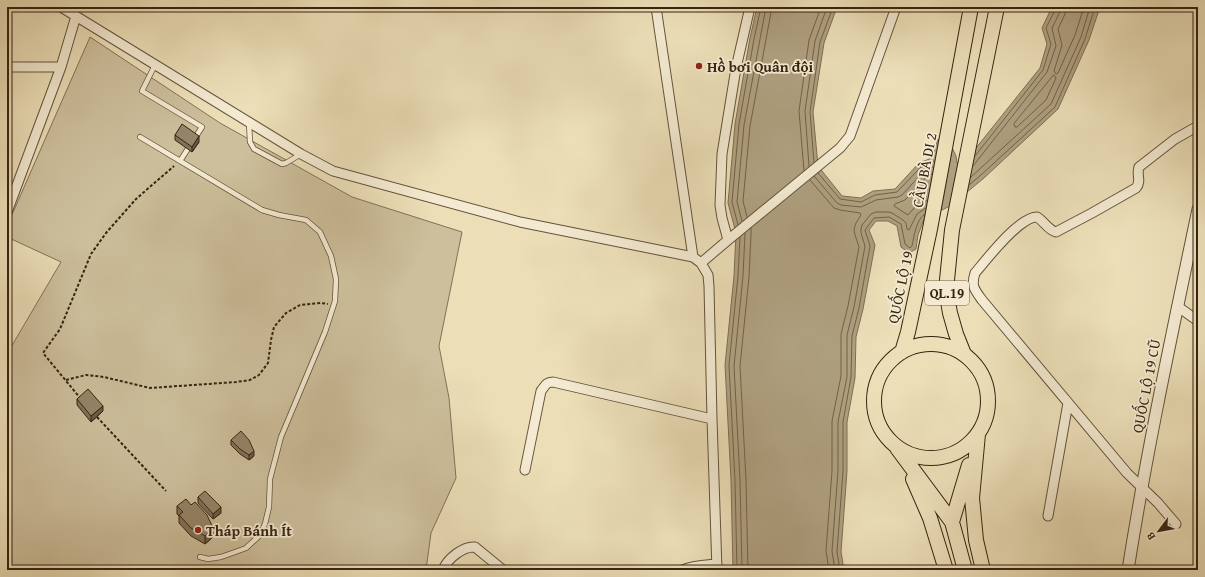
<svg xmlns="http://www.w3.org/2000/svg" width="1205" height="577" font-family="'Gentium Book Plus',serif">
<rect width="100%" height="100%" fill="#ecdfb8"/>
<filter id="stains"><feTurbulence type="fractalNoise" baseFrequency=".005" numOctaves="4"/><feColorMatrix values="0 0 0 0 .2 0 0 0 0 .09 0 0 0 0 .02 0 0 0 .5 -.17"/></filter>
<radialGradient id="worn" r=".72"><stop offset=".6" stop-color="#630" stop-opacity="0"/><stop offset="1" stop-color="#630" stop-opacity=".3"/></radialGradient>
<path fill="#cdbf9c" stroke="#827156" d="M90,37L220,123L352,197L462,232L439,346L449,398L456,478L431,533L426,570H7V354L61,262L7,237V226Z"/>
<path fill="#ae9f7f" stroke="#7e6d53" d="M757,7H837L824,43L813,112L818,166L842,196L861,198L873,191L895,189L919,163L932,158L938,139L950,143L956,156L957,163L968,158L1040,68L1047,44L1042,28L1052,7H1100L1089,40L1058,109L984,178L950,206L924,219L918,235L916,249L909,253L901,247L897,226L888,221H876L869,230L875,245L863,309L856,337L855,378L847,422V471L841,552L844,570H733L731,480L725,365L734,276L736,233L728,203L735,124L750,38Z"/>
<g fill="none" stroke-linecap="round" stroke-linejoin="round">
<path stroke="#726148" stroke-width="1" d="M1066,7L1065,14L1058,29L1062,45L1054,71L1056,74L1058,73L1075,35L1084,7
M1054,75L1056,78L1046,100L1017,127H1015L1014,124Z
M975,156L1043,70L1051,44L1046,28L1055,10V7
M814,163L810,112L820,42L833,7
M809,166L805,111L815,41L827,7
M973,166L1047,72L1056,46L1052,28L1060,12V7
M804,171L799,111L809,40L821,7
M818,173L840,199L861,202L875,195L897,192L921,167L934,161
M814,176L837,203L841,205L861,207L876,200L898,197L902,195L924,171L933,167
M971,177L1051,104L1081,37L1090,7
M810,180L834,208L840,210L860,213L861,215L856,223L854,229L855,235L859,247L848,306L841,334V376L832,421V471L826,551L829,570
M969,185L981,175L1055,107L1085,39L1095,7
M927,200L915,207L908,215L894,206L895,204L905,200L927,176L932,174
M747,217L743,201L750,126L772,7
M742,221L737,202L744,125L766,7
M738,225L732,202L739,124L754,39L761,7
M737,570L735,480L729,365L738,276L740,237
M742,570L740,480L734,366L743,276L745,233
M748,570L746,480L740,366L749,277L751,234V228
M835,570L832,551L838,471V422L847,377V335L854,307L865,246L861,233V229L862,225L871,214L876,212H888L892,213L903,220L906,223L907,229L909,230L917,214L926,208
M840,570L837,552L843,471V422L851,377L852,336L859,308L870,246L865,230L874,218L889,217L901,224L905,244L910,248L912,246C914,237 916,219 925,214"/>
<defs>
<path id="service" d="M155,65L142,91L202,127L180,161
M249,123L250,142L254,149L282,164L286,163L301,154
M140,137L262,210L279,215L306,220L320,232L331,256L336,279L335,301L325,332L281,437L270,479L269,507L265,524L259,536L246,548L238,551L221,557L208,559L200,557"/>
<path id="minor" d="M61,7L301,154L333,171L520,222L693,257L701,263
M656,7L693,257
M7,67H61
M7,212L61,67L76,16
M728,240L722,218L720,205L722,154L736,68L750,7
M1177,306L1198,321
M525,470L541,391C545,386 546,382 553,382L712,419
M1048,516L1068,403
M1176,524L1158,503L1127,473L982,300C974,289 971,286 975,273C987,259 1019,217 1037,217C1044,221 1048,230 1056,232L1092,213L1136,188C1142,181 1136,175 1139,167L1175,139L1198,126
M443,570C447,559 463,546 475,547L503,570
M682,570C693,565 705,565 717,564
M717,570L712,419L709,286L708,275L701,263L728,240L840,148L850,136L896,7"/>
<path id="tertiary" d="M1128,570C1147,449 1173,329 1198,209"/>
<path id="trunk" d="M874 401a57 57 0 1 1 114 0a57 57 0 1 1-114 0Z
M902,352L908,332L930,229L971,7
M964,354L956,334L950,313L946,290L952,230L997,7
M978,434L972,498L976,540L983,570
M897,448L952,522L965,570
M913,479L930,518L946,570
M952,522L969,465"/>
</defs>
<use href="#service" stroke="#64523b" stroke-width="6"/>
<use href="#minor" stroke="#64523b" stroke-width="11"/>
<use href="#tertiary" stroke="#64523b" stroke-width="13"/>
<use href="#trunk" stroke="#372311" stroke-width="16"/>
<path stroke="#372311" stroke-width="2" stroke-dasharray="3 2" stroke-linecap="butt" d="M66,380L86,375L104,377L150,388L236,382L250,380L259,375L268,363L271,340L274,327L286,313L300,305L321,303L328,304
M81,399L43,353L60,329L91,254L106,233L136,199L174,166
M97,417L166,491"/>
<use href="#service" stroke="#f3ead1" stroke-width="4.5"/>
<use href="#minor" stroke="#f3ead1" stroke-width="9"/>
<use href="#tertiary" stroke="#f3ead1" stroke-width="11"/>
<use href="#trunk" stroke="#ecdfb8" stroke-width="14"/>
</g>
<path fill="#807259" stroke="#372311" d="M175,135L199,142L192,152L175,140Z
M77,399L103,411L91,422L77,405Z
M231,440L254,456L249,460L240,454L231,445Z
M198,497L221,513L213,519L198,503Z
M177,506L213,537L205,544L191,536L179,523V516L177,514Z"/>
<path fill="#685d49" stroke="#372311" d="M199,136V142L192,152V147Z
M103,406V411L91,422V416Z
M254,451V456L249,460V455Z
M221,507V513L213,519V514Z
M213,528V537L205,544V536Z"/>
<path fill="#958568" stroke="#372311" d="M182,124L199,136L192,147L175,135Z
M88,389L103,406L91,416L77,399Z
M241,431L249,440L254,451L249,455L240,449L231,440Z
M205,491L221,507L213,514L198,497Z
M186,499L191,505L195,502L207,515L213,528L205,536L191,528L179,515L183,512L177,506Z"/>
<g fill="#8f2418" stroke="#f3ead1" stroke-width="1.5">
<circle cx="699" cy="66" r="4"/>
<circle cx="198" cy="530" r="4"/>
</g>
<g text-anchor="middle" dominant-baseline="central" stroke-width="3.5" stroke-linejoin="round" paint-order="stroke">
<rect fill="#f3ead1" stroke="#6f5f4b" stroke-width="1" x="925" y="281" width="44" height="24" rx="3"/>
<g font-size="14" font-weight="bold" fill="#372311">
<text x="947" y="293">QL.19</text>
</g>
<g font-size="15" font-weight="bold" fill="#372311" stroke="#f3ead1" text-anchor="start">
<text x="707" y="66">Hồ bơi Quân đội</text>
<text x="206" y="530">Tháp Bánh Ít</text>
</g>
<g font-size="15" fill="#372311" stroke="#f3ead1">
<text transform="translate(924 170) rotate(-79)">CẦU BÀ DI 2</text>
<text transform="translate(900 287) rotate(-78)">QUỐC LỘ 19</text>
<text transform="translate(1146 386) rotate(-79)">QUỐC LỘ 19 CŨ</text>
</g>
</g>
<rect width="1205" height="577" fill="none" stroke="#ecdfb8" stroke-width="24"/>
<rect x="8" y="8" width="1189" height="561" fill="none" stroke="#372311" stroke-width="2"/>
<rect x="12" y="12" width="1181" height="553" fill="none" stroke="#372311"/>
<g transform="translate(1159 531) rotate(238)" stroke="#f3ead1" stroke-width="3" paint-order="stroke">
<path d="M0-3L7 15L0 10L-7 15Z" fill="#372311"/>
<text y="-6" font-size="11" font-weight="bold" text-anchor="middle" fill="#372311">B</text>
</g>
<rect width="100%" height="100%" filter="url(#stains)"/>
<rect width="100%" height="100%" fill="url(#worn)"/>
</svg>
